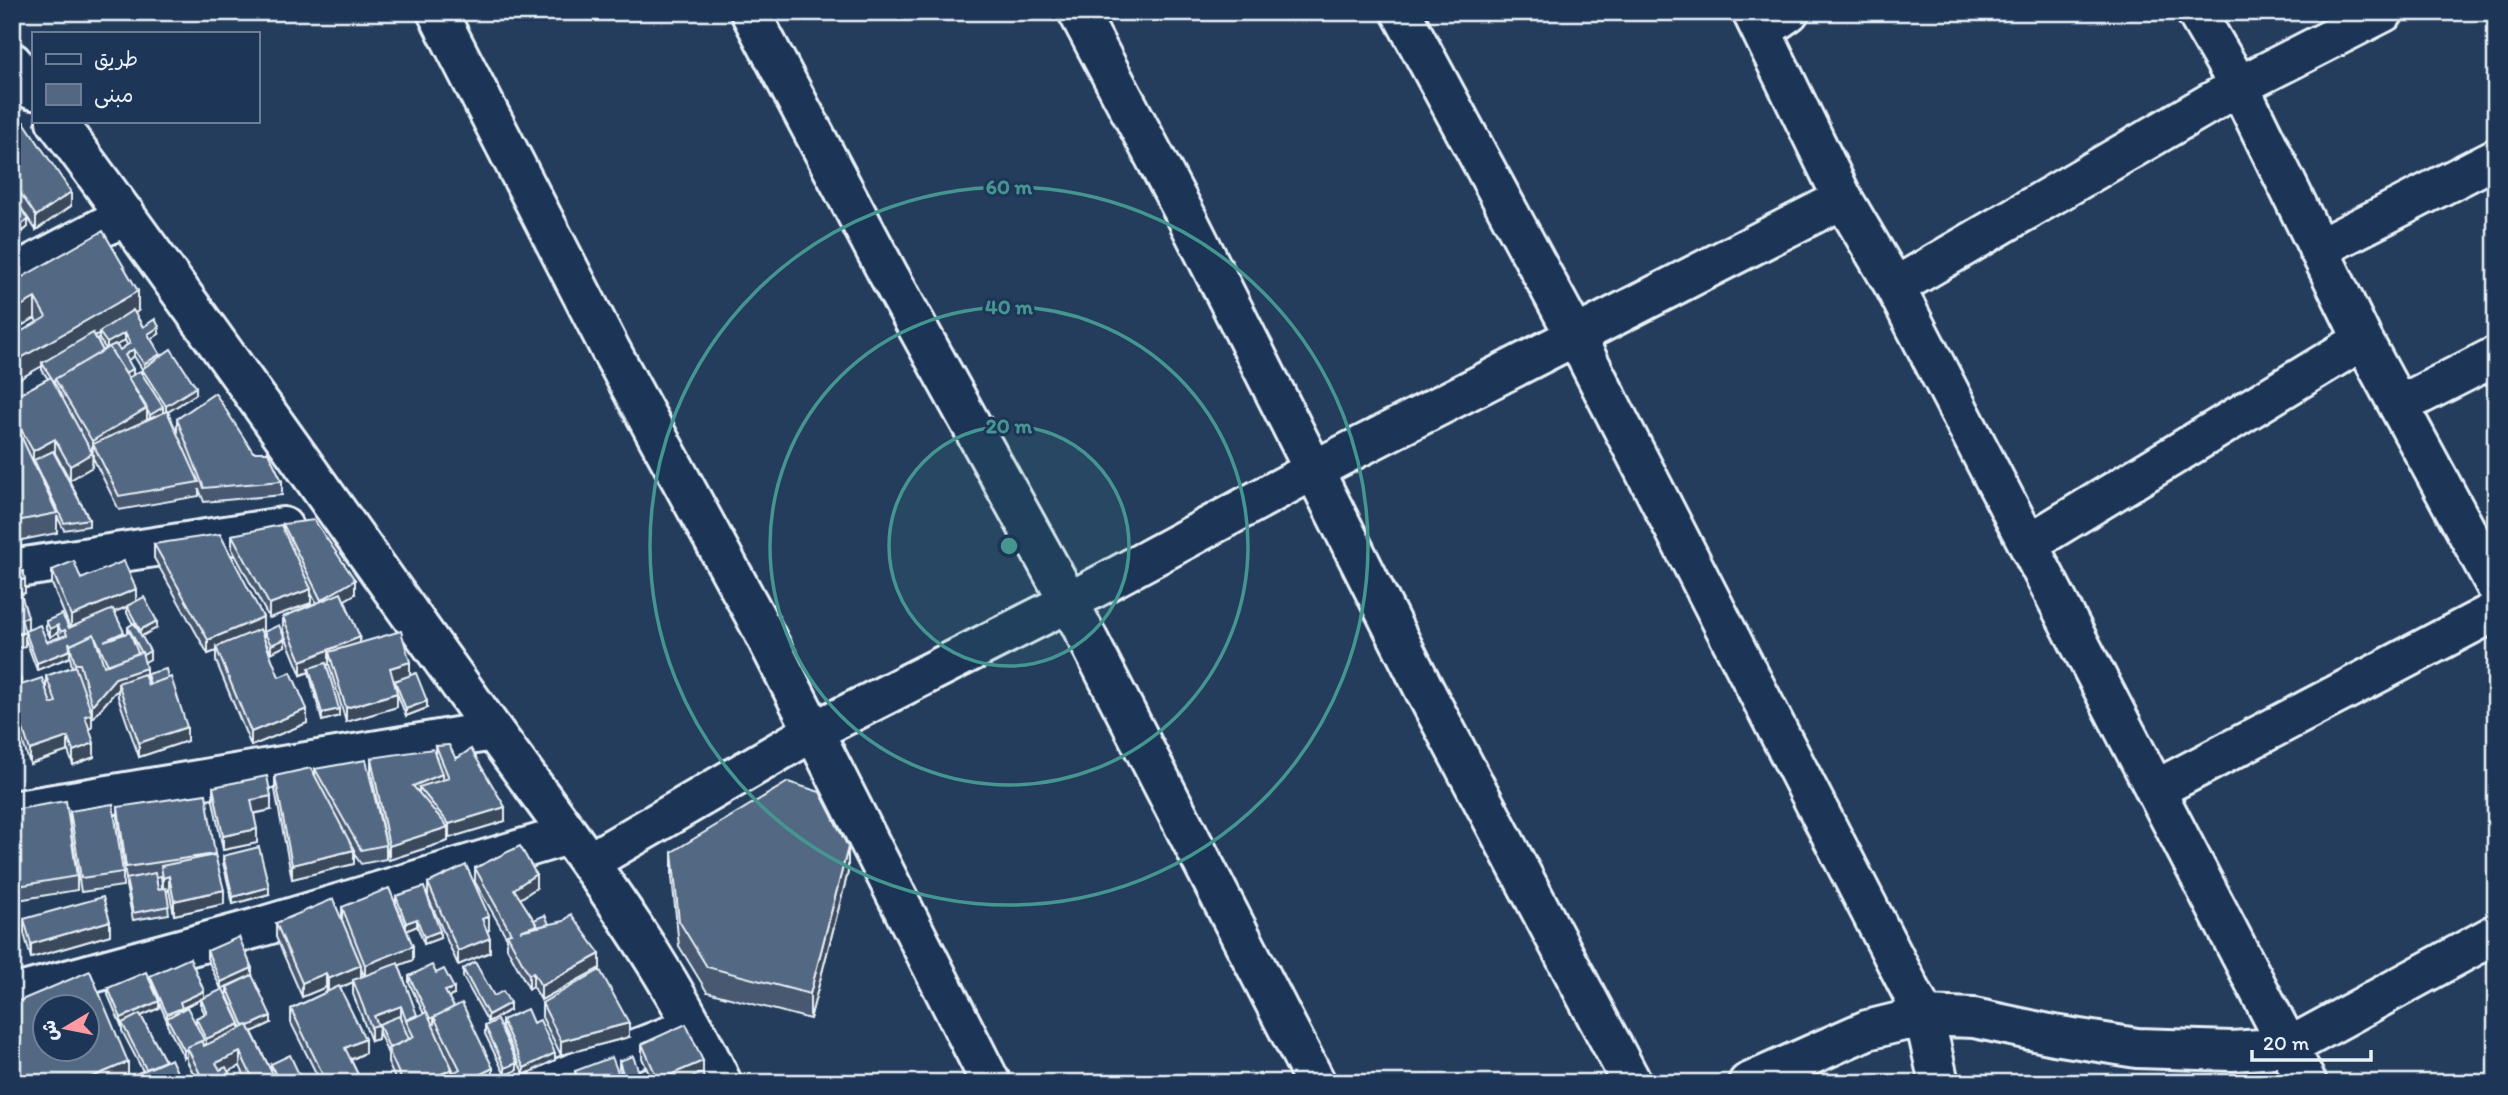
<svg xmlns="http://www.w3.org/2000/svg" width="2508" height="1095" font-family="Itim,'Playpen Sans Arabic',sans-serif">
<rect width="100%" height="100%" fill="#253d5d"/>
<filter id="ink" filterUnits="userSpaceOnUse"><feTurbulence type="fractalNoise" baseFrequency=".0143" numOctaves="2"/><feDisplacementMap in="SourceGraphic" scale="14" xChannelSelector="R" yChannelSelector="G"/><feConvolveMatrix kernelMatrix="1 2 1 2 8 2 1 2 1" color-interpolation-filters="sRGB"/></filter>
<g filter="url(#ink)">
<g fill="none" stroke-linecap="round" stroke-linejoin="round">
<defs>
<path id="minor" d="M437,12L610,349L762,629L991,1083
M750,12L887,272L1069,602L1316,1083
M1078,12L1186,216L1428,697L1632,1083
M1401,12L1576,337L1924,1016L1939,1083
M1752,12L1843,199L1895,287L2307,1083
M2196,12L2239,86L2363,340L2496,586
M1762,31L1789,12
M12,62L33,90
M56,121C195,308 328,500 464,690C555,819 655,939 722,1083
M2318,249L2496,158
M12,275L126,215
M1895,287L2239,86L2384,12
M2400,405L2496,356
M2028,544L2363,340
M12,569L283,527
M2155,790L2496,611
M12,811L493,731
M591,861L814,731L1069,602L1314,470L1843,199
M12,995L257,928L568,835
M548,1083L690,1028
M1748,1083L1867,1030L1924,1016L1974,1018L2054,1035L2137,1048L2232,1051L2289,1047L2496,934"/>
</defs>
<use href="#minor" stroke="#e8f1f8" stroke-width="44"/>
<use href="#minor" stroke="#1d3557" stroke-width="38"/>
</g>
<path fill="#475970" stroke="#e8f1f8" stroke-width="2" fill-rule="evenodd" d="M12,117L17,126L71,206L36,230L17,202L28,227L22,232L19,227V231L12,235Z
M12,283L138,311L135,313L143,327L159,334L151,339L160,357L196,394L168,412L177,432V419L253,452L282,481V495L204,502L199,489V496L119,510L93,458V454L92,467L70,480L55,453L89,519V526L64,530L57,516V533L12,542V398L48,379L42,370V366L12,383ZM35,318L37,322L21,332L18,328ZM99,333V339L106,349L103,351L95,336ZM125,340L127,345L120,350L116,345ZM134,356L142,369V373L133,375L128,360Z
M283,524L355,594L345,600L360,643L410,675L427,708L406,716L395,688V681L401,679L393,681L397,707L346,722L329,664L326,665L339,716L322,721L309,672L301,675L283,631V617L316,603L311,593V603L269,618L232,549V535L283,530Z
M154,544L263,631L261,632L279,677L307,723L251,746L216,661V651L208,654L154,558Z
M52,570L81,579L136,601L157,628L141,636L150,659L144,662L148,685L147,674L187,741L139,757L118,697V691L115,692L92,719V717V728L89,729L94,757L73,765L68,751L30,764L17,725L12,727V656L21,685L51,704L46,690V676L72,667L70,657L37,670L25,638V646L12,574L25,593L21,594L28,629L47,642L60,637L58,632L50,637L46,629V621L69,628H70L52,584ZM127,607V613L133,624L128,627V633L124,635L114,612Z
M264,632L285,646L271,653L264,639Z
M436,746L456,759L505,821L449,838L448,836V841L389,860L371,772V758H436Z
M315,769L386,845V859L361,864L354,854V864L292,879L275,790V776L315,775Z
M213,787L271,810L254,814L257,843L223,850L213,801Z
M118,807L215,854L224,904L174,915L169,890L166,891L169,914L133,920L126,886V879L118,821ZM161,876L162,888L158,889L156,877Z
M12,810L77,876V890L12,901Z
M70,811L123,872V886L81,892L70,825Z
M672,852L848,872L810,1019L707,992L679,946L672,877Z
M223,856L269,894L233,904L223,863Z
M475,868L536,888L520,899L534,920L549,924L600,968L541,1000L533,986L529,989L507,948V938L475,882Z
M428,883L489,930L487,931L490,952L458,965L428,897Z
M396,896L440,938L424,944L417,926L407,930L413,960L399,965L417,1017L424,1014L409,983V976L436,973L454,995L448,997L493,1082L491,1083H453V1073L454,1072L439,1040L452,1083H397L388,1063V1054L379,1032V1028L378,1039L371,1041L353,994V982L340,988L365,1053L351,1060L360,1079L371,1083H321L291,1023V1009L327,992L326,987L302,997L276,937V923L342,920V907L402,919L396,904ZM361,968L364,976L361,977Z
M24,919L110,935L31,958L24,933Z
M207,951L252,975L221,989L207,958Z
M463,969L494,996L510,1010L488,1022L463,977Z
M150,976L204,998L240,1029L242,1028L227,995V987L271,1023L252,1032L271,1071V1064L303,1083H248L240,1066L228,1071L234,1083H198L187,1061V1056L184,1058L167,1025V1021L159,1002V1008L141,1016L165,1061L182,1083H16L12,1075V1004L128,1077L143,1071L122,1031V1024L121,1025L108,995V988L150,981ZM201,999V1006L205,1014L196,1018V1024L182,1010V1008Z
M542,1003L629,1037L561,1055L542,1017Z
M502,1020L533,1023L555,1060L524,1075L502,1027Z
M485,1026L517,1070L505,1075L485,1034Z
M642,1044L702,1075L706,1083H653L642,1058Z
M619,1061L643,1083H624L619,1068Z
M575,1071L622,1083H575Z"/>
<path fill="#3a485b" stroke="#e8f1f8" stroke-width="2" d="M17,188V202L12,205V191Z
M71,192V206L36,230V216Z
M19,217V231L12,235V221Z
M28,220V227L22,232V224Z
M138,291V311L44,365L42,363V366L12,383V363Z
M35,298V318L12,331V311Z
M159,327V334L148,341V334Z
M125,333V340L107,351V343Z
M134,349V356L125,362V355Z
M160,354V361L144,371V364Z
M133,369V376L125,381V373Z
M196,387V394L166,413V406Z
M163,407V414L150,422V415Z
M147,408V422L93,444L92,467L70,480V466L92,453V441Z
M55,439V453L35,463L34,460V464L33,465V451Z
M25,579V593L17,595V581Z
M355,580V594L321,614V600Z
M136,589V603L71,630V616Z
M311,589V603L269,618V604Z
M28,617V631L21,633V619Z
M263,617V631L218,650L216,647V651L208,654V640Z
M157,621V628L140,637V630Z
M58,625V632L50,637V629Z
M25,632V646L12,650V636Z
M360,637V651L329,652V664L310,672L309,668V672L301,675V661Z
M285,639V646L271,653V645Z
M70,650V657L37,670V663Z
M150,651V659L143,663V655Z
M410,662V676L390,682V668Z
M146,668V682L118,683V691L115,692L92,719V705L115,678Z
M21,680V687L12,690V683Z
M397,693V707L346,722V708Z
M427,701V708L406,716V709Z
M307,709V723L251,746V732Z
M339,709V716L322,721V713Z
M17,711V725L12,727V713Z
M92,714V728L85,730V716Z
M187,727V741L139,757V743Z
M68,737V751L30,764V750Z
M94,743V757L73,765V751Z
M17,745V752L12,754V747Z
M442,774V788L419,787V797L413,786Z
M271,796V810L251,814V800Z
M505,807V821L449,838V824Z
M448,827V841L389,860V846Z
M257,829V843L223,850V836Z
M848,847V872L810,1019V994Z
M354,850V864L292,879V865Z
M536,874V888L514,903V889Z
M169,876V890L163,892V878Z
M269,887V894L233,904V897Z
M224,890V904L174,915V901Z
M489,916V930L482,933V919Z
M417,919V926L406,931V923Z
M110,921V935L31,958V944Z
M440,931V938L424,944V937Z
M490,938V952L458,965V951Z
M413,946V960L365,979V965Z
M600,954V968L541,1000V986Z
M361,965V979L353,980V982L328,993V979Z
M252,968V975L221,989V982Z
M533,972V986L529,989V975Z
M326,973V987L302,997V983Z
M454,988V995L445,998V991Z
M204,991V998L180,1009V1002Z
M159,1001V1008L121,1025V1018Z
M510,1003V1010L488,1022V1015Z
M401,1006V1020L379,1024L378,1039L371,1041V1027L374,1016Z
M454,1007L434,1017V1024L429,1026V1019Z
M182,1008V1015L167,1018V1014Z
M271,1016V1023L245,1035V1028Z
M629,1023V1037L561,1055V1041Z
M240,1024V1031L206,1047V1039Z
M365,1039V1053L345,1062V1048Z
M187,1049V1056L184,1058V1050Z
M240,1052V1066L216,1077V1063Z
M555,1053V1060L524,1075V1068Z
M703,1061V1075L685,1083H658V1080Z
M128,1062V1082L78,1083Z
M517,1063V1070L505,1075V1068Z
M493,1068V1082L491,1083H462Z
M452,1069V1083H422Z"/>
<path fill="#536782" stroke="#e8f1f8" stroke-width="2" fill-rule="evenodd" d="M12,117L17,124L12,128Z
M24,122L71,192L36,216L17,188L12,191V129Z
M16,200L28,220L22,224L19,220V217L12,206V202Z
M12,206L19,217L12,221Z
M103,231L138,291L12,363V337L46,317L35,298L12,311V283Z
M133,310L143,327L155,319L159,327L148,334L160,354L144,364L134,349L125,355L133,369L125,373L109,347L115,344L120,350L130,343L125,333L107,343L99,332Z
M18,326L21,332L12,337V329Z
M93,333L103,351L55,379L54,382L42,363Z
M109,347L147,408L92,441L55,379Z
M171,349L196,387L166,406L142,369Z
M140,371L163,407L150,415L128,378Z
M51,377L92,453L70,466L55,439L33,451L12,413V398Z
M215,393L253,452H268L282,481L204,488L177,419Z
M167,411L199,482L119,496L93,444Z
M12,417L57,513L12,522Z
M53,451L89,519L64,523L34,460Z
M314,520L355,580L321,600L283,524Z
M281,525L311,589L269,604L232,535Z
M220,534L263,617L208,640L154,544Z
M74,561L81,579L124,561L136,589L71,616L52,570Z
M23,571L25,579L17,581L28,617L21,619L25,632L12,636V574Z
M341,593L360,637L301,661L283,617Z
M144,597L157,621L140,630L127,606Z
M113,609L124,632L104,641L130,632L138,653L108,665L94,634L71,645L69,642L70,650L37,663L25,631L40,625L47,642L67,635L65,630L61,632L58,625L50,629L46,621L62,614L69,628Z
M134,623L150,651L143,655L128,627Z
M279,625L285,639L271,645L264,632Z
M260,629L279,677L291,672L307,709L251,732L216,647Z
M401,631L410,662L390,668L397,693L346,708L329,652Z
M94,634L104,666L142,652L146,668L115,678L92,705L80,664H75L70,645Z
M12,656L21,680L12,683Z
M326,663L339,709L322,713L309,668Z
M75,666L92,714L85,716L94,743L73,751L68,737L30,750L17,711L12,713V688L42,678L51,704L56,702L46,676Z
M166,669L168,678L150,684L147,674Z
M416,673L427,701L406,709L395,681Z
M144,674L148,685L171,677L187,727L139,743L118,683Z
M12,733L17,745L12,747Z
M449,745L456,759L471,749L505,807L449,824L419,787L449,778L436,746Z
M433,749L442,774L413,786L448,827L389,846L371,758Z
M366,760L386,845L361,850L315,769Z
M311,768L354,850L292,865L275,776Z
M267,776L271,796L251,800L257,829L223,836L213,787Z
M788,782L820,792L848,847L810,994L707,967L679,921L672,852Z
M206,794L215,854L126,867L118,807Z
M66,801L77,876L12,887V810Z
M113,804L123,872L81,878L70,811Z
M520,846L536,874L514,889L537,925L520,931L564,921L571,914L600,954L541,986L533,972L529,975L507,934L511,933L475,868Z
M259,847L269,887L233,897L223,856Z
M215,855L224,890L174,901L169,876L163,878L161,866Z
M466,865L489,916L482,919L490,938L458,951L428,883Z
M155,873L158,889L166,888L169,906L133,913L126,879Z
M424,887L440,931L424,937L417,919L406,923L396,896Z
M389,888L413,946L365,965L342,907Z
M103,897L110,921L31,944L24,919Z
M333,899L361,965L328,979L326,973L302,983L276,923Z
M545,915L549,924L537,927L534,920Z
M239,937L252,968L221,982L207,951Z
M190,958L204,991L180,1002L182,1008L167,1014L150,976Z
M475,962L494,996L503,991L510,1003L488,1015L463,969Z
M398,963L417,1015L406,1020L401,1006L374,1016L378,1025L371,1027L353,980Z
M432,965L436,973L444,969L454,988L445,991L454,1007L430,1019L409,976Z
M600,970L629,1023L561,1041L542,1003Z
M90,971L128,1062L78,1083H24L12,1055V1004ZM46,1007H88V1049H46Z
M146,972L159,1001L121,1018L108,988Z
M252,975L271,1016L249,1026L248,1025L244,1026L227,987Z
M339,986L365,1039L345,1048L360,1079L367,1076L371,1083H327L291,1009Z
M223,989L240,1024L206,1039L196,1018L207,1013L201,999Z
M462,1003L493,1068L462,1083H458L453,1073L460,1069L434,1017Z
M187,1007L204,1040L187,1047L188,1049L184,1050L167,1018Z
M527,1009L533,1023L540,1020L555,1053L524,1068L502,1020Z
M427,1012L452,1069L422,1083H403L388,1049L414,1037L406,1021Z
M140,1014L165,1061L146,1069L122,1023Z
M399,1016L409,1039L389,1048L379,1024Z
M497,1020L517,1063L505,1068L485,1026Z
M686,1024L703,1061L658,1080L642,1044Z
M248,1025L277,1083H255L240,1052L216,1063L220,1070L226,1067L234,1083H208L205,1076L202,1078L187,1047L201,1041L204,1046Z
M290,1055L303,1083H279L271,1064Z
M633,1056L643,1083H626L619,1061Z
M612,1057L622,1083H580L575,1071Z
M171,1059L182,1083H115Z
M702,1073L706,1083H677Z
M546,1078L548,1083H532Z"/>
</g>
<circle cx="1009" cy="546" r="120" fill="#459590" fill-opacity=".12"/>
<g fill="none" stroke="#459590" stroke-width="3.5">
<circle cx="1009" cy="546" r="120"/>
<circle cx="1009" cy="546" r="239"/>
<circle cx="1009" cy="546" r="359"/>
</g>
<circle cx="1009" cy="546" r="10" fill="#459590" stroke="#1d3557" stroke-width="3.5"/>
<g font-size="21" text-anchor="middle" font-weight="bold" fill="#459590" stroke="#1d3557" stroke-width="6" stroke-linejoin="round" paint-order="stroke">
<text x="1009" y="194">60 m</text>
<text x="1009" y="314">40 m</text>
<text x="1009" y="433">20 m</text>
</g>
<rect width="2508" height="1095" fill="none" stroke="#1d3557" stroke-width="42"/>
<rect x="21" y="21" width="2466" height="1053" fill="none" stroke="#e8f1f8" stroke-width="2.5" filter="url(#ink)"/>
<rect x="32" y="32" width="228" height="91" fill="#1d3557" stroke="#6e8097" stroke-width="2"/>
<rect x="46" y="54" width="35" height="10" fill="#1d3557" stroke="#6e8097" stroke-width="2"/>
<text x="94" y="66" font-size="21" fill="#e8f1f8">طريق</text>
<rect x="46" y="84" width="35" height="21" fill="#536782" stroke="#6e8097" stroke-width="2"/>
<text x="94" y="102" font-size="21" fill="#e8f1f8">مبنى</text>
<g transform="translate(66 1028) rotate(260)"><circle r="33" fill="#1d3557" stroke="#6e8097" stroke-width="2"/>
<path d="M0-5L12 26L0 18L-12 26Z" fill="#ff9aa2"/>
<text y="-10" font-size="19" font-weight="bold" text-anchor="middle" fill="#e8f1f8">ش</text>
</g>
<path d="M2252 1050v10h119v-10" fill="none" stroke="#e8f1f8" stroke-width="3.5"/>
<text x="2263" y="1050" font-size="21" fill="#e8f1f8" stroke="#1d3557" stroke-width="5" paint-order="stroke">20 m</text>
</svg>
